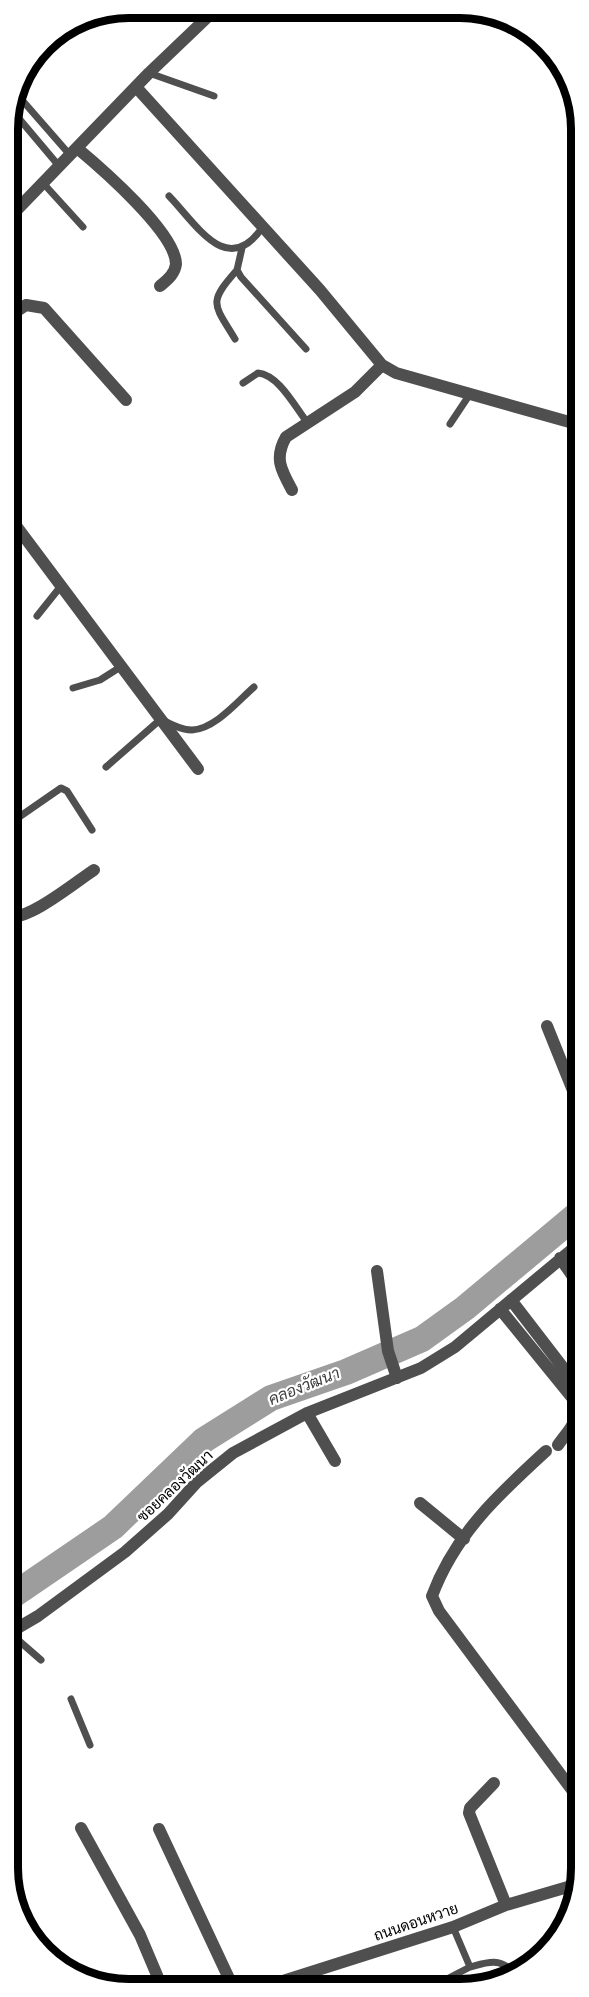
<svg xmlns="http://www.w3.org/2000/svg" width="589" height="1997" font-family="'Fira Sans Condensed',Sarabun,sans-serif">
<rect width="100%" height="100%" fill="#fff"/>
<g fill="none" stroke-linecap="round" stroke-linejoin="round">
<path stroke="#9d9d9d" stroke-width="26" d="M9,1598L113,1527L204,1440L271,1398L346,1372L422,1339L465,1308L580,1212"/>
<path stroke="#4f4f4f" stroke-width="7" d="M149,73L214,96
M15,92L70,155
M11,109L59,166
M43,183L83,227
M169,196C197,225 227,278 262,228
M242,248L237,270L241,277L306,349
M235,339C213,303 208,303 237,270
M243,383L258,373C279,375 295,407 307,422
M8,423L14,418
M450,424L470,394
M37,616L61,586
M73,688L100,680L122,666
M106,767L161,719C170,724 181,730 192,730C215,729 238,701 254,687
M9,824L61,788L67,791L92,830
M10,1633L41,1660
M71,1699L90,1745
M470,1967C485,1963 500,1957 511,1971
M438,1987L441,1982L470,1967L453,1927"/>
<path stroke="#4f4f4f" stroke-width="12" d="M136,87L320,290L382,365L396,373L580,425
M77,148C101,168 176,233 176,264C175,274 167,280 160,286
M8,219L149,73L217,8
M8,317L26,305L44,308L126,400
M292,490C281,470 274,458 286,437L355,392L382,365
M8,515L198,769
M9,916C27,922 77,881 94,870
M547,1026L580,1108
M560,1258L581,1288
M377,1271L388,1351L397,1378
M511,1300L581,1391
M500,1309L574,1400C582,1420 569,1429 558,1445
M307,1413L335,1461
M546,1451C499,1494 455,1534 432,1596L439,1611L581,1802
M420,1503L464,1539
M9,1633L38,1616L125,1552L168,1514L197,1482L233,1453L307,1413L421,1368L455,1347L581,1242
M494,1783L470,1808L469,1813L506,1905
M81,1828L140,1935L162,1987
M159,1829L233,1987
M264,1987L453,1927L506,1905L578,1884"/>
</g>
<g text-anchor="middle" dominant-baseline="central" stroke-width="4.5" stroke-linejoin="round" paint-order="stroke">
<g font-size="15" fill="#000" stroke="#fff">
<text transform="translate(175 1486) rotate(-43)">ซอยคลองวัฒนา</text>
<text transform="translate(416 1922) rotate(-19)">ถนนดอนหวาย</text>
</g>
<g font-size="16" font-style="italic" fill="#3e3e3e" stroke="#fff">
<text transform="translate(304 1386) rotate(-22)">คลองวัฒนา</text>
</g>
</g>
<path d="M0 0H589V1997H0ZM129 18H460A111 111 0 0 1 571 129V1868A111 111 0 0 1 460 1979H129A111 111 0 0 1 18 1868V129A111 111 0 0 1 129 18Z" fill="#fff" fill-rule="evenodd"/>
<path fill="none" stroke="#000" stroke-width="8" d="M129 18H460A111 111 0 0 1 571 129V1868A111 111 0 0 1 460 1979H129A111 111 0 0 1 18 1868V129A111 111 0 0 1 129 18Z"/>
</svg>
